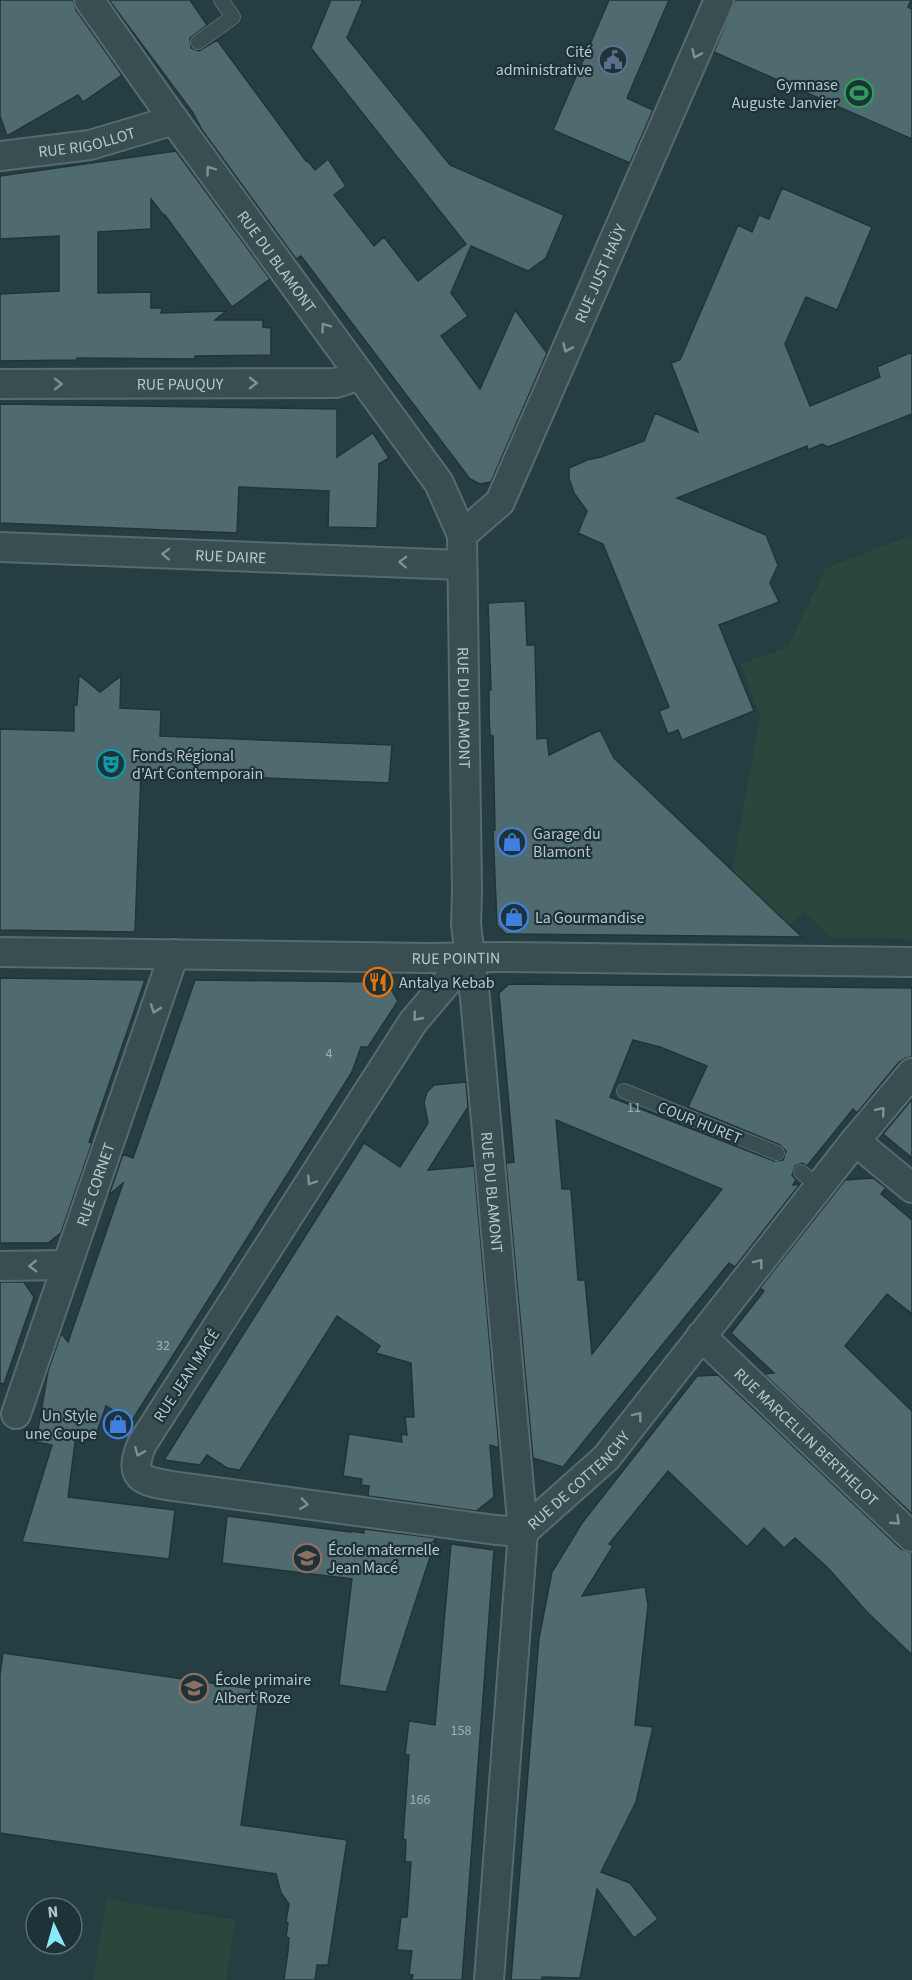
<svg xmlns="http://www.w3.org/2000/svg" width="912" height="1980" font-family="'Source Sans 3',sans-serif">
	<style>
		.green { fill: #29473c }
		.building { fill: #506b6f; stroke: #203539; stroke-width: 1.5; fill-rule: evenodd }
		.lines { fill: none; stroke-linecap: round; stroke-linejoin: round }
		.service-casing { stroke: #576b6f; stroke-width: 16 }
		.minor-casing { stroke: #576b6f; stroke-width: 32 }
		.service { stroke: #394e51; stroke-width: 14 }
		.minor { stroke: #394e51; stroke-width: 28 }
		.oneway { stroke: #7e9195 }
		.labels { text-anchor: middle; stroke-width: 4.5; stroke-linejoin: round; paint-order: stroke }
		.number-label { font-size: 14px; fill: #9cb1b5 }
		.poi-label { font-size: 16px; fill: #b6c8cc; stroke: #1e3337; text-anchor: start }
		.street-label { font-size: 16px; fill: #b6c8cc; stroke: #1e3337 }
	</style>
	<rect width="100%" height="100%" fill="#243e42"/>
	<path class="green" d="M912 535V939L832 938 803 911 790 925 732 870 760 716 740 664 787 648 826 568Z
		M106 1899 236 1920 226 1980H93Z"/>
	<path class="building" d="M0 0H73L76 10 122 75 83 102 78 95 7 136 0 116Z
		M109 0H190L207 25 190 38 191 48 199 51 217 40 306 161 307 160 315 170 328 159 346 186 334 195 374 246 384 237 418 281 466 244 311 48 331 0H363L347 38 450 165 564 215 546 258 528 271 471 246 451 293 468 316 441 336 480 389 515 310 547 353 491 482 480 484 470 479 301 256 296 259 202 130 193 113Z
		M609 0H669L627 98 653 110 630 163 553 130Z
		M735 0H911L908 7 912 9V139L714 52Z
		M176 151 270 279 232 307 165 215V217L151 199V229L98 232V293L151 292V308H162L161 313 226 311 215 320H263V327L271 328V355L195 356V359L77 358V360L0 361V294L59 291V236L0 239V176Z
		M782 188 872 227 837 310 806 297 785 344 810 406 880 377 877 367 912 352V414L828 447 822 444 808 450 807 446 677 498 766 535 778 565 770 583 779 602 719 625 754 711 682 740 678 730 668 734 659 711 669 707 603 544 578 533 587 511 574 493 569 478V468L587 460 601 457 644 441 655 413 698 432 671 363 680 360 738 225 752 232 759 215 769 219Z
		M0 404 337 409V457L373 433 389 458 379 464 377 528 328 527 329 491 239 487 237 533 0 523Z
		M525 601 527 645H535L537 739 547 738 549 755 600 730 614 758 802 937 506 934 497 925 493 830H495L493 736 490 735 489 713V690H491L488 603Z
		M79 675 100 692 121 676 120 708 161 710 160 736 392 745 389 783 141 773 135 932 0 930V729L74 731V705H77Z
		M0 978 145 980 89 1142 92 1143 61 1233 48 1243H0Z
		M195 980 387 982 398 1001 368 1047H361L352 1072 131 1422 106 1406 94 1441 76 1435 68 1497 175 1510 169 1559 22 1542 52 1445 36 1442 48 1371 61 1333 68 1342 123 1183 109 1195 123 1154 133 1158Z
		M509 984 912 988V1057L906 1058 899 1062 857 1113 853 1109 807 1166 802 1163 795 1166 792 1175 796 1180 793 1185 800 1184 735 1267 729 1263 563 1467 533 1458 506 1163 514 1162 499 993ZM633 1040 660 1047 707 1066 688 1107 780 1145 786 1151 783 1160 774 1161 610 1097ZM556 1120 722 1189 592 1354 585 1280H578L571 1189H562Z
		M466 1082 468 1107 428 1170 474 1166 499 1448 490 1445 494 1497 476 1511 368 1496 369 1486 361 1485 362 1479 343 1476 349 1434 402 1442 401 1434 407 1435 405 1417H414L411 1363 376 1353 380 1346 337 1316 240 1470 227 1468 207 1455 200 1465 164 1460 364 1143 400 1167 428 1123 424 1102 427 1092 434 1085Z
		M912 1099V1158L883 1134Z
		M873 1178 886 1188 881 1194 912 1220V1314L887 1294 845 1346 912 1411V1514L764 1374 774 1373 731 1333 764 1291 760 1288 845 1180Z
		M0 1282H24L34 1297 4 1384 0 1383Z
		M718 1375 901 1549 912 1553V1655L867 1612 828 1568 795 1538 784 1548 764 1528 747 1547 668 1471 609 1544 613 1546 582 1596 645 1587 648 1605 635 1725 653 1727 636 1802 601 1872 630 1883 658 1919 634 1938 597 1889 580 1978 542 1977V1980H511L539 1638 552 1572 582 1523 697 1376Z
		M227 1516 350 1532 349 1531 364 1533V1529L436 1538 433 1542H435L386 1692 339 1685 352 1579 222 1563Z
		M451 1544 494 1550 462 1980H412L413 1975 409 1974 412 1951 397 1950 401 1917H407L411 1862H405L406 1840 403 1839 409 1755H405L409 1721 435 1725Z
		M3 1653 260 1690 241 1825 347 1840 328 1965H317L315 1980H284L288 1951 289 1938 286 1937 288 1923 286 1922 289 1904 281 1893 276 1874 0 1833V1675Z"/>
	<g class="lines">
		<g class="service-casing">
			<path id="service" d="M198 42 233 17 221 0
				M624 1091 777 1153
				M801 1172 819 1187"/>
		</g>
		<g class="minor-casing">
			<g id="minor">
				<path id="s1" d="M89 0 174 120 439 483 462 535 467 892 466 924 475 998 523 1532 489 1980"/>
				<path id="s2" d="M0 156 90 145 174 120"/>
				<path id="s3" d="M0 384 336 383 360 375"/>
				<path id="s4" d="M462 535 500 502 719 0"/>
				<path id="s5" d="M0 547 462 565"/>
				<path id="s6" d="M0 952 428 958 503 957 912 962"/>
				<path d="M468 957 413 1022 142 1444C128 1478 141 1481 172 1486L496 1530 523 1532"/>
				<path d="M855 1141 912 1188"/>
				<path d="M0 1266 67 1265"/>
				<path id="s7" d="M701 1336 912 1537"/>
				<path id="s8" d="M16 1414 174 954"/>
				<path id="s9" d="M523 1532 606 1458 855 1141 912 1073"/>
			</g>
		</g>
		<use href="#service" class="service"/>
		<use href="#minor" class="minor"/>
	</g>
	<defs><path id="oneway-chevron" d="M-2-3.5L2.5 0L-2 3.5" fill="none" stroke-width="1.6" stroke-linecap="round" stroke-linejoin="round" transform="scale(1.5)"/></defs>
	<g class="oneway">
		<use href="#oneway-chevron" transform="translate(696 54) rotate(114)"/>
		<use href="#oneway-chevron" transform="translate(210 170) rotate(-126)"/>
		<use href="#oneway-chevron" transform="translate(325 327) rotate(-126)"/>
		<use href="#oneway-chevron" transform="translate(567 348) rotate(114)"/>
		<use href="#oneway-chevron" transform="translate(253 383)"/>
		<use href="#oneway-chevron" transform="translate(58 384)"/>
		<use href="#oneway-chevron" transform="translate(166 554) rotate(-178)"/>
		<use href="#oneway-chevron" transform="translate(403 562) rotate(-178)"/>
		<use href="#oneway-chevron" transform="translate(155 1009) rotate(109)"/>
		<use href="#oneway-chevron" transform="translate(417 1017) rotate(129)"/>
		<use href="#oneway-chevron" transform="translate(881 1111) rotate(-50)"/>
		<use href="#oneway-chevron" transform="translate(311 1181) rotate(123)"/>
		<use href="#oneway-chevron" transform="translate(759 1263) rotate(-52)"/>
		<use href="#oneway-chevron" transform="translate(33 1266) rotate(179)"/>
		<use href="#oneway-chevron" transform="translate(638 1416) rotate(-52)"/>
		<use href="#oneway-chevron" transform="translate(139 1452) rotate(112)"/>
		<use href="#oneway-chevron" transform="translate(304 1504) rotate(8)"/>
		<use href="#oneway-chevron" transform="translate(896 1521) rotate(43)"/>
	</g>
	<defs>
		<g id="civic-ring" transform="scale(1.5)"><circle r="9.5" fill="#1e3337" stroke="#5c6f8a" stroke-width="1.5"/><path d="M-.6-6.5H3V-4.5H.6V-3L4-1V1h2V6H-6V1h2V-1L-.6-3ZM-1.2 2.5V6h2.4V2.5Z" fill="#5c6f8a"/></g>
		<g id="stadium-ring" transform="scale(1.5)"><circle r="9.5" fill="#1e3337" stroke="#2e9e5b" stroke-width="1.5"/><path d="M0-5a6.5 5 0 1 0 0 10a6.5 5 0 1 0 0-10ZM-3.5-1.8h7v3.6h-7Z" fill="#2e9e5b"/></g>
		<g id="theatre-ring" transform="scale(1.5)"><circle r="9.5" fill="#1e3337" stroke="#0f9aa8" stroke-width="1.5"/><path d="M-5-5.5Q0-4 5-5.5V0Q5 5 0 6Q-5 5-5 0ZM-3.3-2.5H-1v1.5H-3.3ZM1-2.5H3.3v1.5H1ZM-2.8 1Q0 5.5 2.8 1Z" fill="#0f9aa8"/></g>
		<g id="shop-ring" transform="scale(1.5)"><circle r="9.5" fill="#1e3337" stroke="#3f7fe0" stroke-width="1.5"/><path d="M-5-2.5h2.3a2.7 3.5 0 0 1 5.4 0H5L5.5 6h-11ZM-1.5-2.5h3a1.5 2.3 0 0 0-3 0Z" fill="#3f7fe0"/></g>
		<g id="restaurant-ring" transform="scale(1.5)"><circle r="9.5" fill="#1e3337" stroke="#e8710a" stroke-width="1.5"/><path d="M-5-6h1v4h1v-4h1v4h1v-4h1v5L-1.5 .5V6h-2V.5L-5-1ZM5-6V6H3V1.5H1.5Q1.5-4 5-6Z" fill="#e8710a"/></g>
		<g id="school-ring" transform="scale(1.5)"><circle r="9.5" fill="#1e3337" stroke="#8d6e63" stroke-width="1.5"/><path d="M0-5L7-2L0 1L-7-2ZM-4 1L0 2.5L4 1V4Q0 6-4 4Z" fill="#8d6e63"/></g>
	</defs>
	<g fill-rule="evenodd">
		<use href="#civic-ring" x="613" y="60"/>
		<use href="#stadium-ring" x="859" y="93"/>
		<use href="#theatre-ring" x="111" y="764"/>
		<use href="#shop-ring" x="512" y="842"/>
		<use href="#shop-ring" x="514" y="917"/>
		<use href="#restaurant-ring" x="378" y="982"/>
		<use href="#shop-ring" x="118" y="1424"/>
		<use href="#school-ring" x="307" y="1558"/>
		<use href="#school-ring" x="194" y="1688"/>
	</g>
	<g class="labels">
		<g class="number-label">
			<text x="329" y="1058">4</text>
			<text x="634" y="1112">11</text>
			<text x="163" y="1350">32</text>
			<text x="461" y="1735">158</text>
			<text x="420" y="1804">166</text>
		</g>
		<g class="poi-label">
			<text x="592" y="57" text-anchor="end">Cité<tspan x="592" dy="18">administrative</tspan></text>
			<text x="838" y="90" text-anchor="end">Gymnase<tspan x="838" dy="18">Auguste Janvier</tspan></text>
			<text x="132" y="761">Fonds Régional<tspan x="132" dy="18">d'Art Contemporain</tspan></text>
			<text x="533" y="839">Garage du<tspan x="533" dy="18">Blamont</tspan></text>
			<text x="535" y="923">La Gourmandise</text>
			<text x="399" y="988">Antalya Kebab</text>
			<text x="97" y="1421" text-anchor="end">Un Style<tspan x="97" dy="18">une Coupe</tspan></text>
			<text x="328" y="1555">École maternelle<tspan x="328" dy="18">Jean Macé</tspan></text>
			<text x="215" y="1685">École primaire<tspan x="215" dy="18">Albert Roze</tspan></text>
		</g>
		<g class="street-label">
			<text dy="6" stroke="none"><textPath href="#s2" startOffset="88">RUE RIGOLLOT</textPath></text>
			<text dy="6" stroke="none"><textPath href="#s1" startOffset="322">RUE DU BLAMONT</textPath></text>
			<text dy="6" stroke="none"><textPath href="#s4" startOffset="300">RUE JUST HAÜY</textPath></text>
			<text dy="6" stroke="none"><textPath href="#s3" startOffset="180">RUE PAUQUY</textPath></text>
			<text dy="6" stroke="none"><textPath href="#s5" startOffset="231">RUE DAIRE</textPath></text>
			<text dy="6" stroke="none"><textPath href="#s1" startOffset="826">RUE DU BLAMONT</textPath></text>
			<text dy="6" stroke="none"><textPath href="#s6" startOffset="456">RUE POINTIN</textPath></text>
			<text transform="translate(700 1122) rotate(22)" y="6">COUR HURET</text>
			<text dy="6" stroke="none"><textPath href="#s8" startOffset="243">RUE CORNET</textPath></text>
			<text dy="6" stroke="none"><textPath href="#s1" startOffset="1312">RUE DU BLAMONT</textPath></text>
			<text transform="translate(186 1375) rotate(-57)" y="6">RUE JEAN MACÉ</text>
			<text dy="6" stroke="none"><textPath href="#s7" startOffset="146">RUE MARCELLIN BERTHELOT</textPath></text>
			<text dy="6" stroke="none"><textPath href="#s9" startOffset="76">RUE DE COTTENCHY</textPath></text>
		</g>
	</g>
	<g transform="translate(54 1926) rotate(355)"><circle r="28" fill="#1e3337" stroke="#5b6f73" stroke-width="1.5"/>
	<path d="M0-4.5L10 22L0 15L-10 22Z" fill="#8ae8fd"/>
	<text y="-9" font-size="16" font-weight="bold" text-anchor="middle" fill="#b6c8cc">N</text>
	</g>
</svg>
